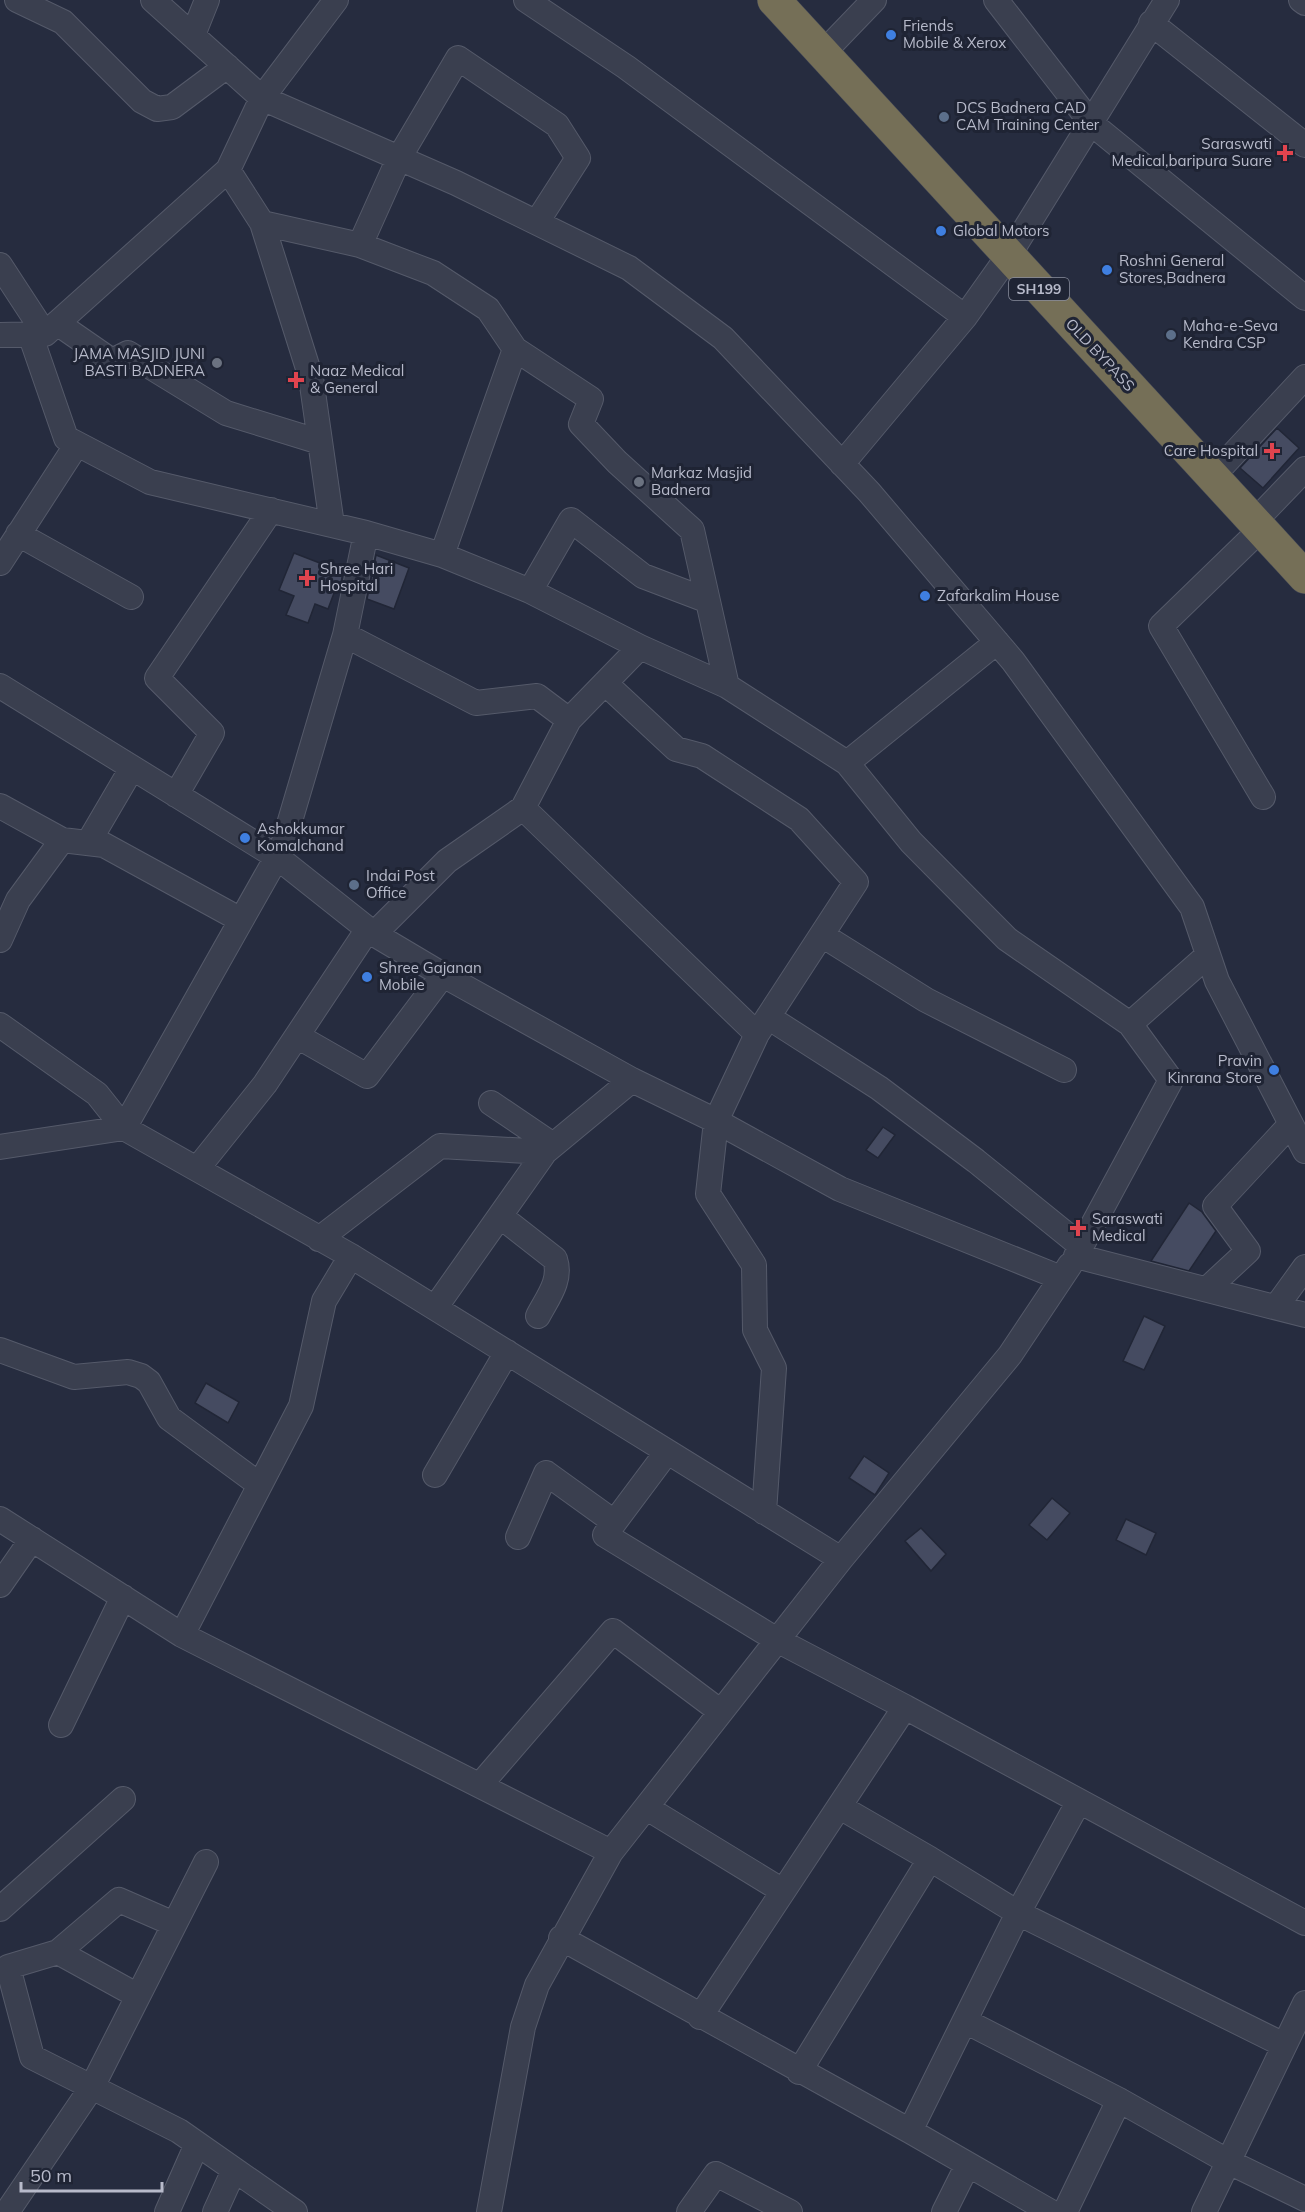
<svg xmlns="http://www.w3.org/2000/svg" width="1305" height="2212" font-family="Mulish,sans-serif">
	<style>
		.building { fill: #454b61; stroke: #212636; stroke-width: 1.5 }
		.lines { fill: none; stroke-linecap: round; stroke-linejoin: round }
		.minor-casing { stroke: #555a6a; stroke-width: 26 }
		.highway-casing { stroke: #424757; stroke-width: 34 }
		.minor { stroke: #3a3f4f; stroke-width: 24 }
		.highway { stroke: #756f57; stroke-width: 33 }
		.shop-dot { fill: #3f7fe0; stroke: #1f2434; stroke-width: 2 }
		.service-dot { fill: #5c6f8a; stroke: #1f2434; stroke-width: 2 }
		.health-dot { fill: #e0444e; stroke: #1f2434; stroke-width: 2 }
		.worship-dot { fill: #6b7280; stroke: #1f2434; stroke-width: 2 }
		.labels { text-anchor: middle; stroke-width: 6; stroke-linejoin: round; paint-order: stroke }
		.shield { fill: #1f2434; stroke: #898d9d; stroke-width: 1.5 }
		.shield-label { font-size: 14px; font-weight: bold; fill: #b7baca }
		.poi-label { font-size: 15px; fill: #b7baca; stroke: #1f2434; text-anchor: start }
		.street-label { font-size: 15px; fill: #b7baca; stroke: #1f2434 }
	</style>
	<rect width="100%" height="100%" fill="#262c3f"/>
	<path class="building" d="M1277 428 1299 448 1263 488 1240 468Z
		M294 553 343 572 340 589 336 588 328 609 315 604 308 623 286 615 294 596 279 590Z
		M376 555 409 568 394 609 367 599Z
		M883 1127 895 1135 878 1158 866 1150Z
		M1189 1203 1202 1212 1216 1231 1189 1271 1151 1261Z
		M1144 1316 1165 1326 1144 1370 1123 1361Z
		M206 1383 239 1402 228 1423 195 1403Z
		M864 1456 889 1473 875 1495 849 1478Z
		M1052 1498 1070 1513 1047 1540 1029 1525Z
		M1126 1519 1156 1533 1146 1555 1116 1540Z
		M921 1528 946 1554 931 1571 905 1541Z"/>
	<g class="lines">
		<g class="minor-casing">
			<path id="minor" d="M17 0 63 22 142 101 157 109 172 107 227 66
				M153 0 262 98 456 183 629 268 723 338 869 492 1013 661 1192 907 1217 981 1305 1151
				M526 0 626 67 965 317
				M996 0 1092 124 1305 298
				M1301 0 1305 3
				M1151 23 1305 145
				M193 35 207 0
				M823 53 874 0
				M228 170 262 223 360 245 433 273 488 309 515 349 591 399 581 424 617 462 692 530 727 686
				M262 223 311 378 332 525
				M360 245 399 158 458 58 557 125 578 158 537 222
				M0 265 45 334
				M57 323 112 361 128 353 226 413 320 442
				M30 334 66 438 150 482 366 533 442 555 530 591 640 647 727 686 847 763 911 842 1007 939 1130 1024 1171 1080 1076 1256 1305 1315
				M0 335 45 334 228 170 262 98 336 0
				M842 464 965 317 1009 255 1167 0
				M1212 477 1305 377
				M1254 522 1305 469
				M1261 529 1161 626 1263 797
				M18 534 131 597
				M442 555 515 349
				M0 563 77 444
				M530 591 571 520 643 576 706 600
				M345 635 476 703 537 696 569 720 640 647
				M605 683 676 749 702 756 799 819 856 882 757 1034 716 1121 708 1194 754 1265 755 1330 774 1368 764 1512
				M0 686 277 857 374 934 443 975 632 1080 716 1121 840 1189 1061 1278
				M569 720 523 808 757 1034
				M847 763 997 642
				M176 795 212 733 157 678 271 510
				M0 806 62 840 104 845 241 920
				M88 843 132 768
				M374 934 447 861 523 808
				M822 935 926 1000 1064 1070
				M0 940 18 900 62 840
				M768 1017 879 1088 976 1161 1081 1246
				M1130 1024 1208 955
				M0 1025 97 1094 124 1128 282 848 345 635 366 533
				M297 1036 367 1076 443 975
				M491 1103 553 1145
				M0 1147 124 1128 351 1256 841 1559
				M197 1169 265 1084 368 929
				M500 1216 555 1259C562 1280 548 1297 538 1316
				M319 1239 440 1146 545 1152 632 1080
				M1207 1289 1248 1251 1215 1206 1291 1124
				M1276 1307 1305 1267
				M435 1308 545 1152
				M0 1350 74 1377 128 1372 141 1376 149 1382 169 1418 260 1485
				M667 1452 605 1535 777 1640 905 1707
				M435 1475 507 1352
				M0 1519 182 1635 611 1852
				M518 1537 546 1473 614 1522
				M0 1585 32 1539
				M182 1635 301 1406 324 1301 351 1256
				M61 1725 123 1597
				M480 1785 613 1631 721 1712
				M840 1807 930 1859
				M647 1808 783 1891
				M0 1909 123 1799
				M174 1924 119 1900 58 1952 8 1967 32 2057 179 2131 295 2212
				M561 1938 910 2131 1051 2212
				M58 1952 138 1996
				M700 2017 905 1707 1305 1923
				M965 2021 1119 2100 1229 2162 1305 2199
				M799 2072 930 1859 1018 1913 1284 2045
				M910 2131 1018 1913 1079 1801
				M7 2212 92 2087 206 1862
				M167 2212 197 2144
				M215 2212 234 2170
				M489 2212 523 2027 537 1985 611 1852 841 1559 1010 1355 1070 1265
				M689 2212 716 2174 790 2212
				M944 2212 967 2166
				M1065 2212 1119 2100
				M1204 2212 1305 2003"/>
		</g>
		<g class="highway-casing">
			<path id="highway" d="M774 0 1305 577"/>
		</g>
		<use href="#minor" class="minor"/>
		<use href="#highway" class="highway"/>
	</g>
	<g class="shop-dot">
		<circle cx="891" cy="35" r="6"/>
		<circle cx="941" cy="231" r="6"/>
		<circle cx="1107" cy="270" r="6"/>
		<circle cx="925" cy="596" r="6"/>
		<circle cx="245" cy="838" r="6"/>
		<circle cx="367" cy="977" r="6"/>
		<circle cx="1274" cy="1070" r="6"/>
	</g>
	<g class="service-dot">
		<circle cx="944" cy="117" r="6"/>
		<circle cx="1171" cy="335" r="6"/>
		<circle cx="354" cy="885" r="6"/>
	</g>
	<g class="health-dot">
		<path d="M1282 144h6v6h6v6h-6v6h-6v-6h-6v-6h6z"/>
		<path d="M293 371h6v6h6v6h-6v6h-6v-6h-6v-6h6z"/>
		<path d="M1269 442h6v6h6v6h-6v6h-6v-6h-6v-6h6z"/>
		<path d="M304 569h6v6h6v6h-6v6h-6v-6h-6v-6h6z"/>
		<path d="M1075 1219h6v6h6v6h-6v6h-6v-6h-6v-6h6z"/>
	</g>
	<g class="worship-dot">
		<circle cx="217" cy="363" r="6"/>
		<circle cx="639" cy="482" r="6"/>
	</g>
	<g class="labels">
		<rect class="shield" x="1009" y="278" width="60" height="22" rx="4.5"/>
		<g class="shield-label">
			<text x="1039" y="294">SH199</text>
		</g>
		<g class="poi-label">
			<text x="903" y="31">Friends<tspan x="903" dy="17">Mobile &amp; Xerox</tspan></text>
			<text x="956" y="113">DCS Badnera CAD<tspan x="956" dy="17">CAM Training Center</tspan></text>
			<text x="1272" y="149" text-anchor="end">Saraswati<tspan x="1272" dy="17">Medical,baripura Suare</tspan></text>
			<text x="953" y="236">Global Motors</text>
			<text x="1119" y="266">Roshni General<tspan x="1119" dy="17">Stores,Badnera</tspan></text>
			<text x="1183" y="331">Maha-e-Seva<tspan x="1183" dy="17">Kendra CSP</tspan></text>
			<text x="205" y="359" text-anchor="end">JAMA MASJID JUNI<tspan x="205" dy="17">BASTI BADNERA</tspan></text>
			<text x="310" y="376">Naaz Medical<tspan x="310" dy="17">&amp; General</tspan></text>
			<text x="1258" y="456" text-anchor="end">Care Hospital</text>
			<text x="651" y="478">Markaz Masjid<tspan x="651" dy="17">Badnera</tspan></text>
			<text x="320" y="574">Shree Hari<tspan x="320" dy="17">Hospital</tspan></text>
			<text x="937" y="601">Zafarkalim House</text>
			<text x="257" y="834">Ashokkumar<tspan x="257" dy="17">Komalchand</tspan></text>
			<text x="366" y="881">Indai Post<tspan x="366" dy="17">Office</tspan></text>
			<text x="379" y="973">Shree Gajanan<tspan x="379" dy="17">Mobile</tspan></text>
			<text x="1262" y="1066" text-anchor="end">Pravin<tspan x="1262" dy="17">Kinrana Store</tspan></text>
			<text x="1092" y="1224">Saraswati<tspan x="1092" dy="17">Medical</tspan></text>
		</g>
		<g class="street-label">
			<text transform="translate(1100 355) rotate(47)" y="5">OLD BYPASS</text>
		</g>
	</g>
	<path d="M21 2182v9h141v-9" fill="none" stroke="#b7baca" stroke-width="3"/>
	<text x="30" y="2182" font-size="18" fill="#b7baca" stroke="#1f2434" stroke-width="4.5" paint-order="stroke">50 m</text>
</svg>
